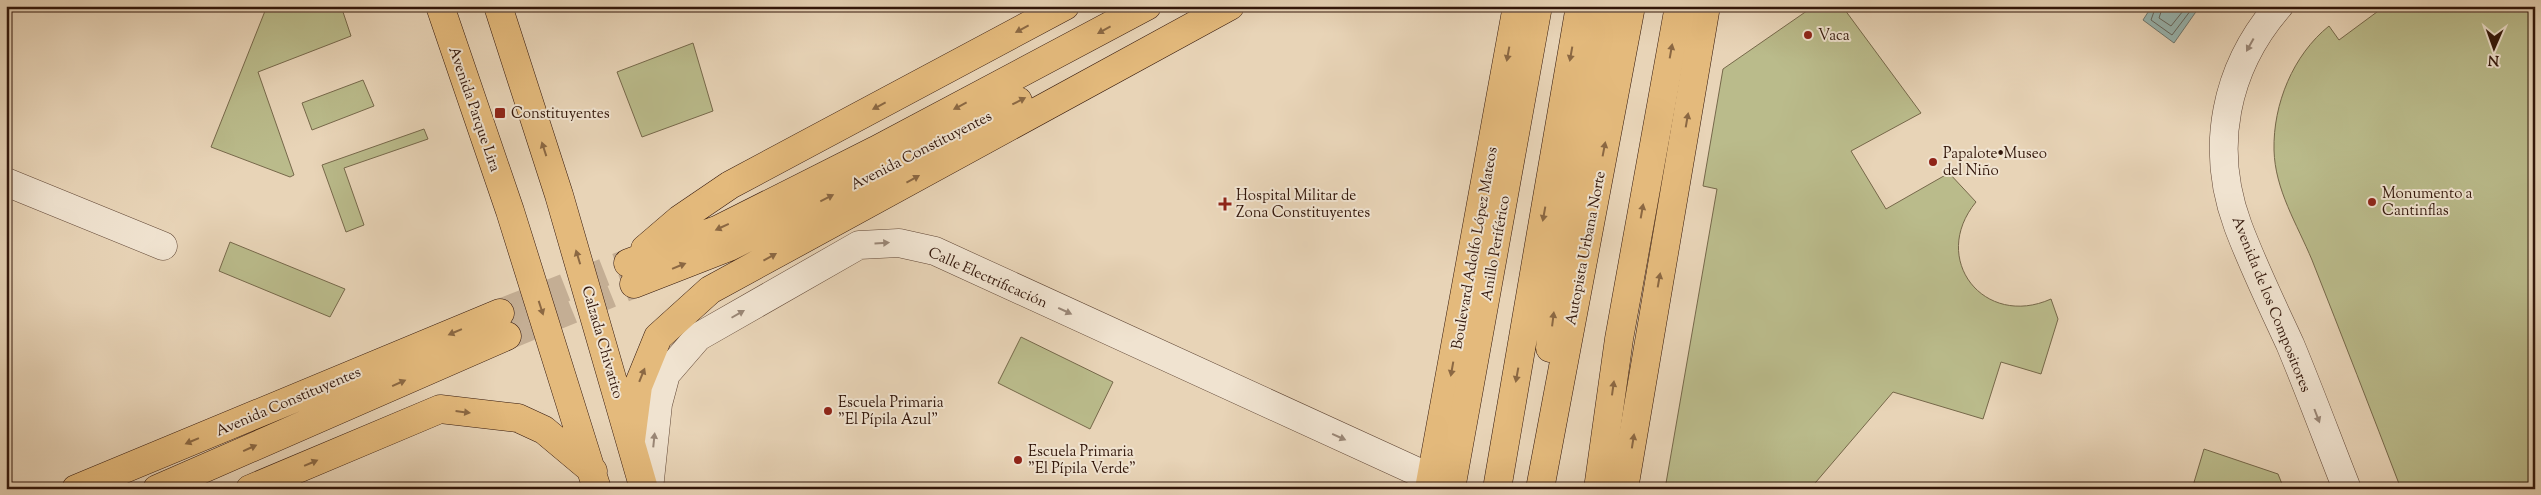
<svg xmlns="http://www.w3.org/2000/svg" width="2541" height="495" font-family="'Sorts Mill Goudy',serif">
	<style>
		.green { fill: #babb8b; stroke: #76684a }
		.water { fill: #98b7b3; stroke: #6f776f }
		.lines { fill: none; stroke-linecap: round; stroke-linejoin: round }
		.shore { stroke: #65665e; stroke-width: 1 }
		.major-tunnel { stroke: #c4ae94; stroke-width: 28; stroke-dasharray: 28 14; stroke-linecap: butt }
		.minor-casing { stroke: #604635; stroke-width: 29 }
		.major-casing { stroke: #32160a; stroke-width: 29 }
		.highway-casing { stroke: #32160a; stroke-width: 29 }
		.minor { stroke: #f0e3d0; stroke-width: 28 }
		.major { stroke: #e4ba7c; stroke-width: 28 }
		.highway { stroke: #e4ba7c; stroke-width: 28 }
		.oneway { fill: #8b6843 }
		.oneway2 { fill: #9a8777 }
		.poi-dot { fill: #8f2418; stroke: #f0e3d0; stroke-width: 2 }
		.labels { text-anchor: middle; stroke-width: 4; stroke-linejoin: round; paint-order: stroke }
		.poi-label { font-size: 15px; fill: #32160a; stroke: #f0e3d0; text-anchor: start }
		.street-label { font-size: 15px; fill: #32160a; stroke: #f0e3d0 }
	</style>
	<rect width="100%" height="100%" fill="#e8d4b7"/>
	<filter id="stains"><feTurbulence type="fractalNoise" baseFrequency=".004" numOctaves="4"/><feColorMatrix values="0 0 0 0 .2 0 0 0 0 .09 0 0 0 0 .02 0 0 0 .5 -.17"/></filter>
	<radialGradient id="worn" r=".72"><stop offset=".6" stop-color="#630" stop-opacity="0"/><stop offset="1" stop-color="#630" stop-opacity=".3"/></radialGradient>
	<path class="green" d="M267 6H341L351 36 258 72 294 175 290 177 211 147Z
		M1814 6H1842L1921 113 1851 151 1886 209 1949 173 1976 202C1929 259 1984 329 2051 299L2058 319 2041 374 2001 362 1983 419 1893 392 1810 489H1665L1717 189 1703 186 1723 69Z
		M2385 6H2535V489H2401C2372 413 2342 336 2312 260 2297 224 2275 190 2274 150 2273 104 2293 55 2329 26L2339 40Z
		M693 43 713 111 642 137 617 72Z
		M363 80 374 106 312 130 302 103Z
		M424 129 428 139 344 168 364 225 346 232 322 165Z
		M230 242 345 289 330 317 219 271Z
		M1021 337 1113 382 1090 429 998 383Z
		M2204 449 2278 474 2284 489H2192Z"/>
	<path class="water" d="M2152 6H2200L2174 43 2143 20Z"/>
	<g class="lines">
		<path class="shore" d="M2156 6 2151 20 2172 35 2194 6
			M2163 6 2159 18 2171 26 2187 6"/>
		<path class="major-tunnel" d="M500 313 628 263
			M507 336 634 284"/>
		<g class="minor-casing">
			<path id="minor" d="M2279 6C2225 68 2209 148 2238 226 2253 266 2272 305 2290 344 2310 392 2328 441 2347 489
				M6 182 163 246
				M649 489 658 404 666 374 698 337 859 245 899 243 935 251 1431 478"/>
		</g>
		<g class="major-casing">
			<path id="major" d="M440 6 510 211 597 489
				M498 6 559 195 644 489
				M645 249 680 219 730 185 1065 6
				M628 263 719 229 876 150 1147 6
				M634 284 729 247 1018 101
				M631 440 638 386 658 337 710 290 1230 6
				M76 489 500 313
				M157 489 507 336
				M250 489 440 409 518 418 544 430 593 471
				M1429 489 1517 6
				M1598 489 1619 339 1679 6"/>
		</g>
		<g class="highway-casing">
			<path id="highway" d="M1550 348 1558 276 1607 6
				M1451 489 1538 6
				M1497 489 1580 6
				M1540 489 1631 6
				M1624 489 1706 6"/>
		</g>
		<use href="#minor" class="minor"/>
		<use href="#major" class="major"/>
		<use href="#highway" class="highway"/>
	</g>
	<defs><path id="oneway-solid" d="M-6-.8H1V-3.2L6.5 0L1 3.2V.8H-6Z" transform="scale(1.25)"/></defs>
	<g class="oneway">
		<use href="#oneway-solid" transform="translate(1022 29) rotate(152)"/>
		<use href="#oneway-solid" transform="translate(1104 30) rotate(151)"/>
		<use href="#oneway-solid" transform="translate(1671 51) rotate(-80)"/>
		<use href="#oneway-solid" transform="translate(1508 54) rotate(100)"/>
		<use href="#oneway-solid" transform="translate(1571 54) rotate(100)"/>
		<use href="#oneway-solid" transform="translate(1019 101) rotate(-27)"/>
		<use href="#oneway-solid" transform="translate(879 106) rotate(152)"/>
		<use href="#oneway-solid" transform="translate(960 106) rotate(152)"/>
		<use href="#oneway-solid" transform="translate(1687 120) rotate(-80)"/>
		<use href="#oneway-solid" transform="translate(544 149) rotate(-108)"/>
		<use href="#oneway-solid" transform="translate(1604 149) rotate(-79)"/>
		<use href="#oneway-solid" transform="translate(913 179) rotate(-29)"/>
		<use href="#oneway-solid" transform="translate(827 198) rotate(-27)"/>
		<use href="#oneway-solid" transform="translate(1642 211) rotate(-80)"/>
		<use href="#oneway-solid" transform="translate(1544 214) rotate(100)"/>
		<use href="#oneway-solid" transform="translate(722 227) rotate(155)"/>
		<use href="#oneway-solid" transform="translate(578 257) rotate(-107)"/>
		<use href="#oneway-solid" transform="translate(770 257) rotate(-29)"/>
		<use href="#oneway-solid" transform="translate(679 266) rotate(-22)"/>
		<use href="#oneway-solid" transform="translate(1659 280) rotate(-80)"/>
		<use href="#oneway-solid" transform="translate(541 308) rotate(72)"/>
		<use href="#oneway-solid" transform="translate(1553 319) rotate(-83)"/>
		<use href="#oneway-solid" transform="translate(455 332) rotate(157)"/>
		<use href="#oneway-solid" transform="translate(1452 369) rotate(100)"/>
		<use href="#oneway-solid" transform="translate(642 375) rotate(-68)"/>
		<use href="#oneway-solid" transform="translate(1517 375) rotate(100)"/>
		<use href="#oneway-solid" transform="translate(399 383) rotate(-24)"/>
		<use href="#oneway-solid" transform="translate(1613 388) rotate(-82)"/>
		<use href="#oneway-solid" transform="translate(463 412) rotate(7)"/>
		<use href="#oneway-solid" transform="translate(192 441) rotate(157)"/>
		<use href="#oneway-solid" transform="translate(1633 441) rotate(-81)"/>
		<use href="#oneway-solid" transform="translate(250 448) rotate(-24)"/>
		<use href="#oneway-solid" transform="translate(311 463) rotate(-23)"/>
	</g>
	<g class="oneway2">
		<use href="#oneway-solid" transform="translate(2250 45) rotate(119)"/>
		<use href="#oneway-solid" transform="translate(882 243) rotate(-3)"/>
		<use href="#oneway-solid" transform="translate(1065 311) rotate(25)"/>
		<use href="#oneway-solid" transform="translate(738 314) rotate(-30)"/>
		<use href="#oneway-solid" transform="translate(2317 416) rotate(69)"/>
		<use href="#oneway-solid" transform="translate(1339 437) rotate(24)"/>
		<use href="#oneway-solid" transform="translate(654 440) rotate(-84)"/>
	</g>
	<g class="poi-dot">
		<circle cx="1808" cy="35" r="5"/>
		<rect x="494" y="107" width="12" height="12" rx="2.5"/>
		<circle cx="1933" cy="162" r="5"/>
		<circle cx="2372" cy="202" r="5"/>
		<path d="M1222.5 196.5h5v5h5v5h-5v5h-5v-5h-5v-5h5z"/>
		<circle cx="828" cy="411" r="5"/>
		<circle cx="1018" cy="460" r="5"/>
	</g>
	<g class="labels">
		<g class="poi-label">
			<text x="1818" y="40">Vaca</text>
			<text x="511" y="118">Constituyentes</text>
			<text x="1943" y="158">Papalote•Museo<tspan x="1943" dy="17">del Niño</tspan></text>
			<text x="2382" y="198">Monumento a<tspan x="2382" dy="17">Cantinflas</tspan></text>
			<text x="1236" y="200">Hospital Militar de<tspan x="1236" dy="17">Zona Constituyentes</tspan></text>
			<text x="838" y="407">Escuela Primaria<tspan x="838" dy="17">"El Pípila Azul"</tspan></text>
			<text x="1028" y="456">Escuela Primaria<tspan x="1028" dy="17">"El Pípila Verde"</tspan></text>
		</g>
		<g class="street-label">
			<text transform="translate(475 109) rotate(71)" y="5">Avenida Parque Lira</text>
			<text transform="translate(921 150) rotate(-27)" y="5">Avenida Constituyentes</text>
			<text transform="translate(1474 248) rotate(-80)" y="5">Boulevard Adolfo López Mateos</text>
			<text transform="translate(1495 248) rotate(-80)" y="5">Anillo Periférico</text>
			<text transform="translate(1585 248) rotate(-79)" y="5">Autopista Urbana Norte</text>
			<text transform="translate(988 277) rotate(24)" y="5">Calle Electrificación</text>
			<text transform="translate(2272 304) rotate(68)" y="5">Avenida de los Compositores</text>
			<text transform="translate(603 342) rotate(74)" y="5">Calzada Chivatito</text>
			<text transform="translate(288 401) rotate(-23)" y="5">Avenida Constituyentes</text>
		</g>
	</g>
	<rect width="2541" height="495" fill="none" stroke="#e8d4b7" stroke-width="25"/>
	<rect x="8" y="8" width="2526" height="480" fill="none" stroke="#32160a" stroke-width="2.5"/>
	<rect x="12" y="12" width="2516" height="470" fill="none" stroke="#32160a"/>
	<g transform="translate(2494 48) rotate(182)" stroke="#f0e3d0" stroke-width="4" paint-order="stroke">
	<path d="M0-4L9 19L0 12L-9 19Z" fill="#32160a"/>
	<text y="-8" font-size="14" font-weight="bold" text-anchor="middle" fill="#32160a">N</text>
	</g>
	<rect width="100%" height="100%" filter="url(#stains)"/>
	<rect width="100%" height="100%" fill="url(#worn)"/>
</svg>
